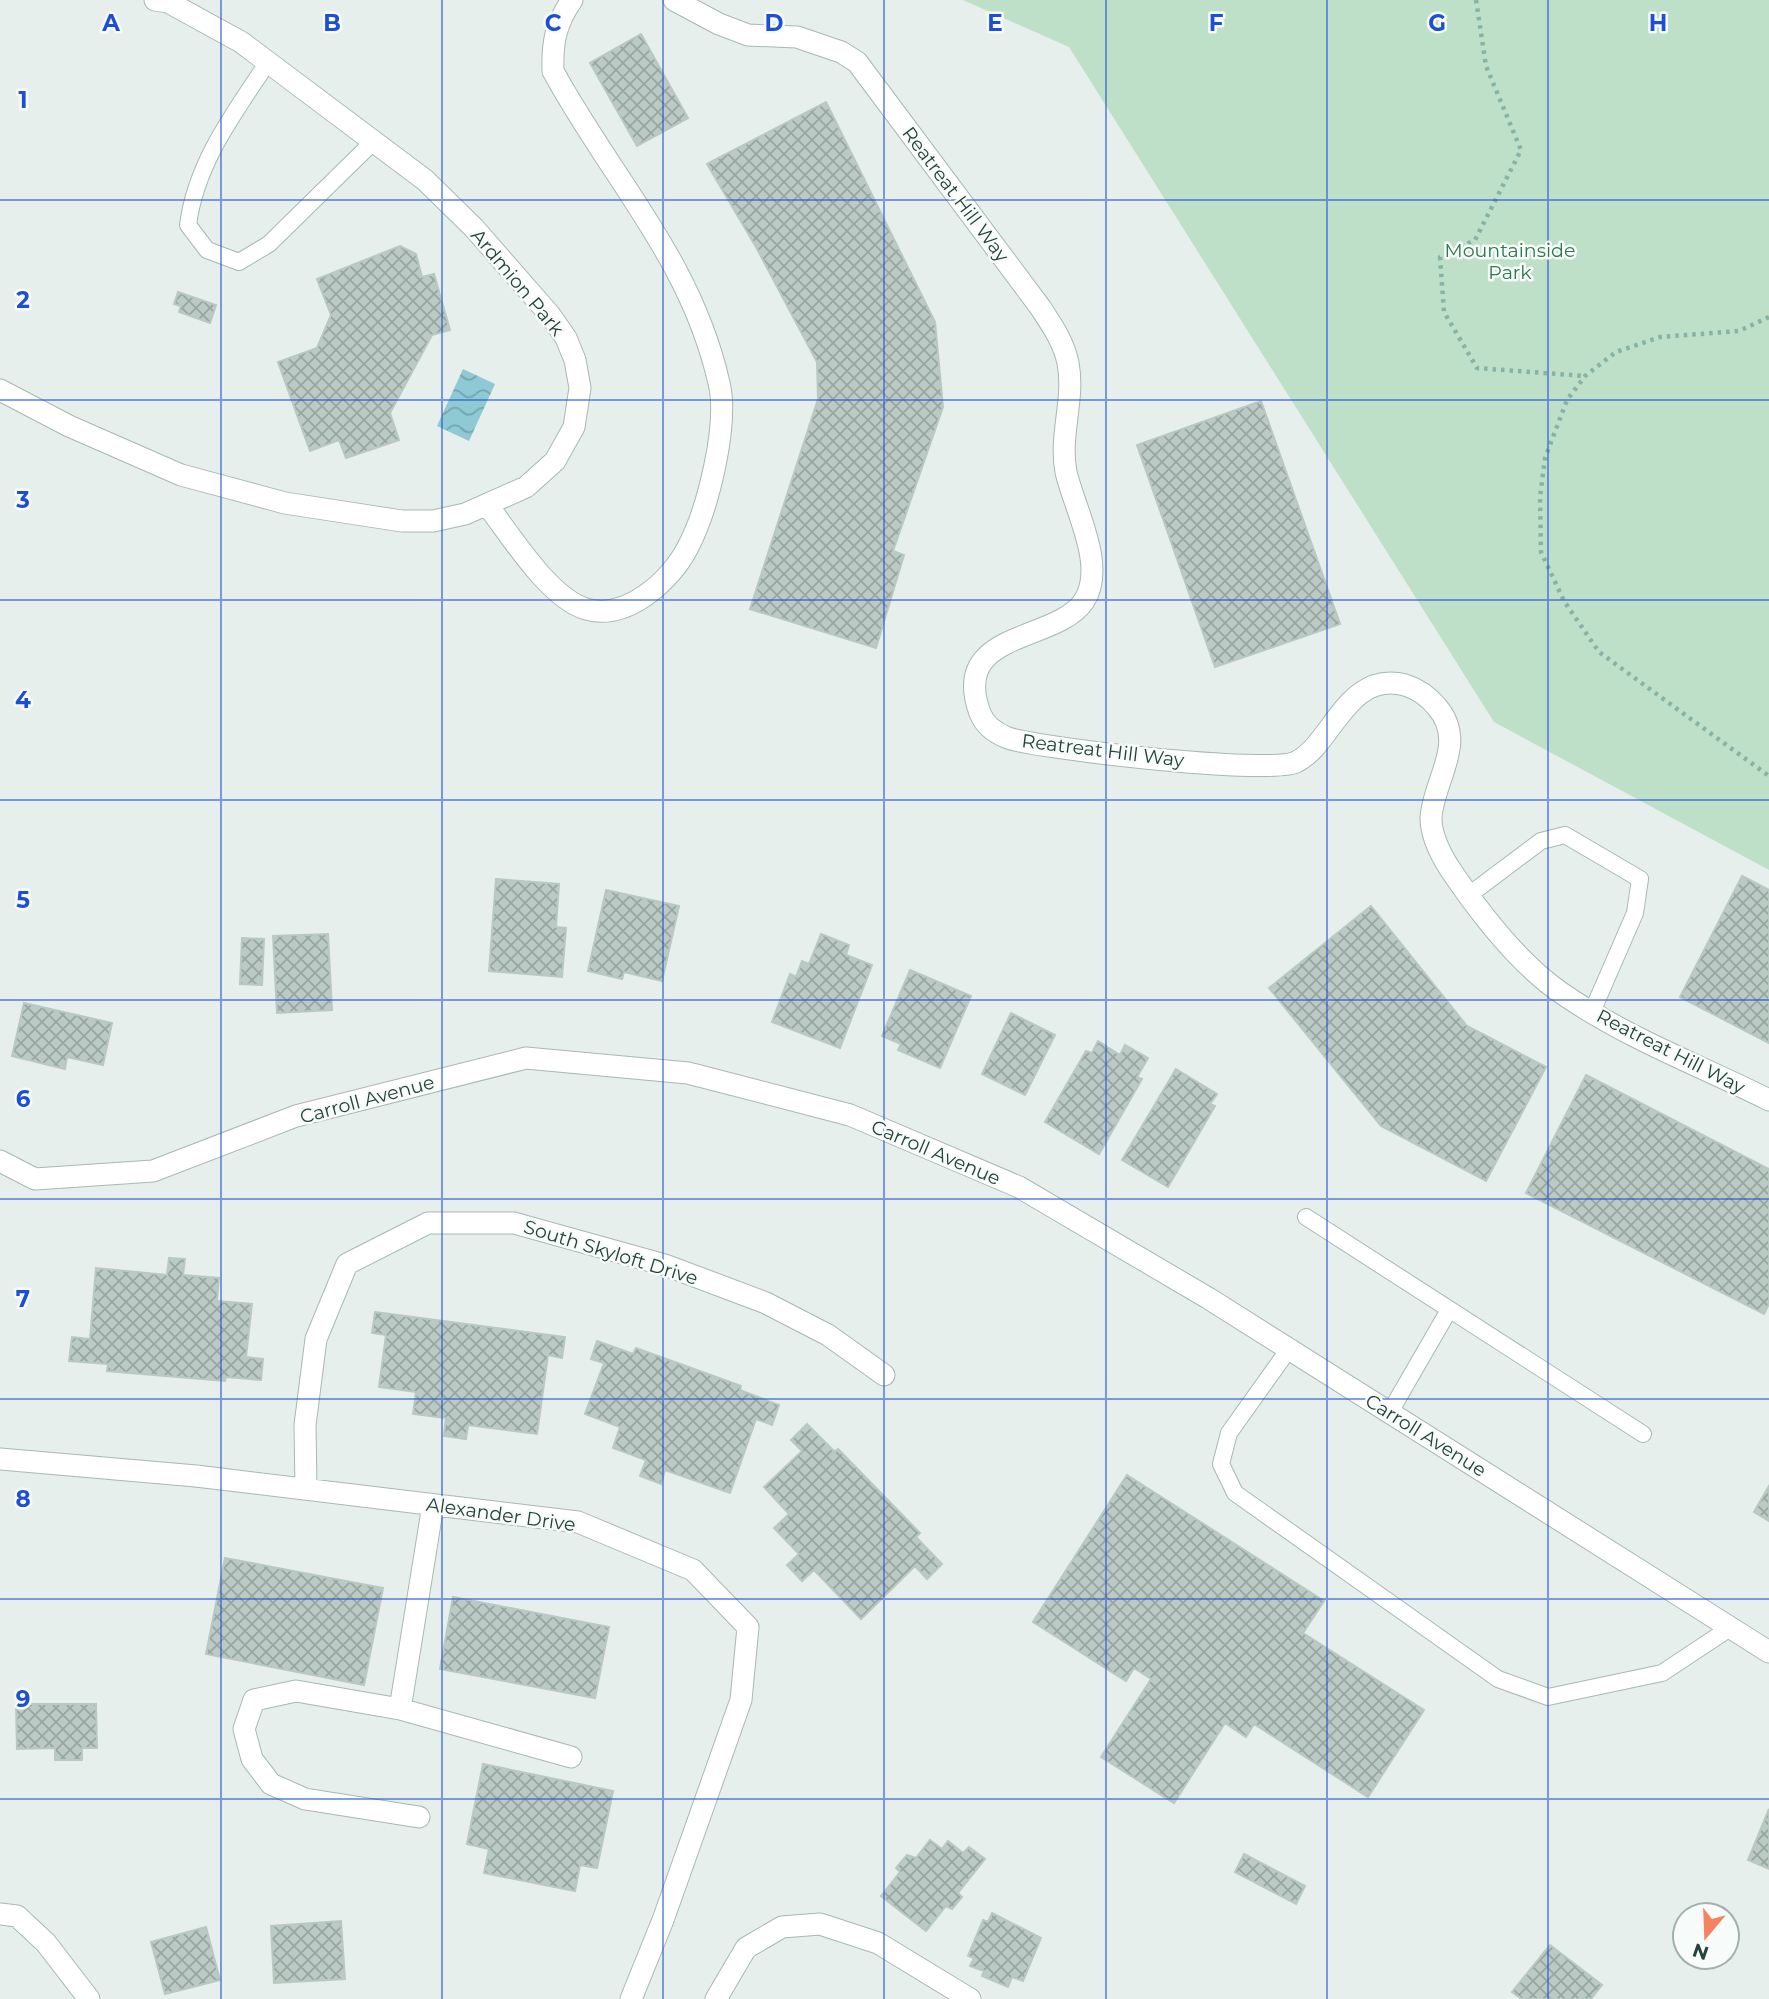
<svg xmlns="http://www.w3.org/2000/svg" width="1769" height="1999" font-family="Montserrat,sans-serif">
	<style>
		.green { fill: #bfe0c8 }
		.water { fill: url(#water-waves) }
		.building { fill: url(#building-cross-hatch); stroke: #b8c9c2; stroke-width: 2 }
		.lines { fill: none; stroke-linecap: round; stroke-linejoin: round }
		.lane-casing { stroke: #a8b8b2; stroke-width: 18 }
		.street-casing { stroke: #a8b8b2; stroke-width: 23 }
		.path { stroke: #86b3a5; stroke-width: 4.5; stroke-dasharray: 3.5 5; stroke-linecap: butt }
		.lane { stroke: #fff; stroke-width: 16 }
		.street { stroke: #fff; stroke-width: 21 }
		.grid { fill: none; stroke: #1d4ed8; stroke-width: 2; stroke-opacity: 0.55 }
		.labels { text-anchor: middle; stroke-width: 5; stroke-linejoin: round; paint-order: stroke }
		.street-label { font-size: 19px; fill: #24423a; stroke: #f7fbf9 }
		.park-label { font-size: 19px; fill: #2d7a4b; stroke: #f7fbf9 }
		.grid-label { font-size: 23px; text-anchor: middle; font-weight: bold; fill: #1d4ed8; stroke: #f7fbf9; stroke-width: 5; stroke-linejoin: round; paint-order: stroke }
	</style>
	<defs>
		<pattern id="water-waves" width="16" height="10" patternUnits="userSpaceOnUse" patternTransform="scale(1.75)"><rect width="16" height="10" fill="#8ec9d4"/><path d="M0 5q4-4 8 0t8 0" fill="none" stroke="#74a5ad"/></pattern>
		<pattern id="building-cross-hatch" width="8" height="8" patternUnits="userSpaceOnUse" patternTransform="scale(1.75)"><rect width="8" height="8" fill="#bbcac4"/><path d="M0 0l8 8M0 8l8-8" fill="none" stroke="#98a6a0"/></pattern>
	</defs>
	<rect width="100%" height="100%" fill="#e6efeb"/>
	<path class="green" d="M963 0H1769V870L1494 722 1069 47Z"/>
	<path class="water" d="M463 369 495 384 469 441 437 426Z"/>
	<path class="building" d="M641 34 688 118 637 146 590 63Z
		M826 102 935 322 943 407 893 551 904 555 876 648 750 609 818 399 817 362 756 247 707 164Z
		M400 246 416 254 422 277 434 274 450 330 432 335 390 413 399 440 346 458 339 440 310 451 278 362 317 348 331 315 317 279Z
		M178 292 216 305 210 323 179 312 181 306 174 304Z
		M1261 401 1340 624 1215 667 1137 445Z
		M1742 876 1769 890V1043L1680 997Z
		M496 879 559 884 556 927 566 928 562 977 489 971Z
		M606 890 679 906 662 981 624 972 622 979 588 971Z
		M1371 906 1467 1026 1546 1067 1486 1181 1381 1126 1269 988Z
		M328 934 332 1010 277 1013 273 936Z
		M821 934 849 945 846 955 872 965 840 1048 772 1022 790 974 796 977 802 961 809 964Z
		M242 938 264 939 262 985 240 984Z
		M910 970 971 996 940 1068 898 1050 901 1044 882 1036Z
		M24 1003 112 1023 103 1065 67 1057 65 1069 12 1056Z
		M1011 1013 1055 1035 1025 1095 982 1074Z
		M1098 1041 1120 1055 1125 1045 1148 1058 1137 1077 1142 1079 1099 1154 1045 1122 1086 1051 1092 1053Z
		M1176 1069 1217 1094 1210 1104 1215 1106 1168 1187 1122 1160Z
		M1586 1075 1769 1169V1304L1764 1314 1526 1193Z
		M169 1258 185 1259 183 1275 219 1278 217 1301 252 1304 246 1357 263 1359 261 1380 226 1377 225 1381 107 1371 108 1364 69 1361 72 1337 90 1339 96 1268 167 1275Z
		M375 1312 565 1337 562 1358 548 1355 537 1434 468 1425 466 1439 444 1436 446 1418 413 1414 416 1392 379 1387 386 1335 372 1333Z
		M597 1341 633 1354 636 1348 741 1386 740 1390 779 1405 772 1425 756 1419 730 1493 665 1470 661 1484 640 1476 646 1460 613 1448 620 1427 585 1414 604 1363 591 1359Z
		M807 1424 835 1452 838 1449 920 1533 916 1537 942 1564 927 1579 915 1566 861 1619 814 1570 802 1581 787 1565 799 1554 774 1528 789 1514 764 1487 802 1451 791 1440Z
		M1127 1475 1324 1601 1303 1633 1424 1710 1368 1797 1254 1724 1246 1737 1225 1723 1174 1803 1101 1757 1151 1679 1134 1668 1126 1681 1033 1622Z
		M1769 1486V1521L1754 1512Z
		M225 1558 383 1588 364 1685 206 1654Z
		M453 1597 609 1627 595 1698 440 1669Z
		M16 1704H96L97 1748H82V1760H55V1748L17 1749Z
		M483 1764 613 1791 597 1868 580 1865 575 1891 484 1873 489 1849 467 1844Z
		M1769 1809V1869L1748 1860Z
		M930 1840 942 1849 948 1841 963 1853 969 1847 985 1859 958 1893 962 1897 952 1909 946 1906 926 1931 881 1896 900 1872 896 1868 907 1855 916 1858Z
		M1244 1854 1305 1886 1296 1904 1235 1872Z
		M992 1913 1041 1938 1023 1981 1012 1977 1008 1987 982 1976 984 1971 970 1966 974 1958 968 1956 983 1920 988 1922Z
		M341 1921 345 1979 274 1983 271 1926Z
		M206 1927 220 1980 165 1994 151 1942Z
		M1550 1945 1602 1985 1591 1999H1522L1512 1992Z"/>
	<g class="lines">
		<g class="lane-casing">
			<path id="lane" d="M268 62C234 113 196 163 188 225L207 250 239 262 269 244 374 141
				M1469 895 1541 841 1565 835 1640 879 1635 913 1592 1012
				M1306 1217 1643 1434
				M1289 1349 1229 1433 1221 1464 1235 1493 1498 1679 1548 1697 1662 1673 1730 1628
				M1390 1412 1449 1310"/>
		</g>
		<g class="street-casing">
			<path id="street" d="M674 0 719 24 748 35 797 37 841 52 857 62 1040 307C1051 324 1064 342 1068 363 1075 399 1059 435 1066 472 1074 508 1107 566 1084 601 1056 643 949 630 980 713 985 726 995 733 1008 738 1041 749 1270 775 1296 762 1332 745 1347 670 1405 685 1418 689 1428 696 1437 707 1468 743 1433 780 1431 818 1431 836 1441 855 1450 869 1479 912 1517 962 1560 992 1624 1037 1699 1065 1769 1100
				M0 390 69 426 181 475 285 503 402 521H433L465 514 526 487 555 461 574 427 580 388 575 360 566 338 550 315 474 228 425 180 241 42 168 2 155 0
				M488 506C511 536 549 598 586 609 626 621 671 581 688 547 708 509 729 424 719 383 691 259 611 178 553 71 552 42 556 23 572 0
				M0 1161 35 1179 153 1171 296 1116 526 1058 688 1073 850 1115 1019 1187 1208 1298 1769 1652
				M0 1459 196 1476 578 1522 693 1570 748 1627 741 1700 663 1920 631 1999
				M306 1489 305 1425 316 1339 347 1264 428 1223H514L665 1265 766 1303 828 1335 884 1375
				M400 1709 433 1505
				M419 1817 305 1799 271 1784 252 1759 244 1729 254 1700 296 1691 400 1709 571 1757
				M0 1914 17 1916 46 1943 89 1999
				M716 1999 746 1948 782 1927 820 1924 878 1943 970 1999"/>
		</g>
		<path class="path" d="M1476 0 1486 66 1521 150 1475 240 1440 257 1444 312 1477 368 1585 376
			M1769 317 1739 331 1660 337 1616 352 1585 376 1567 400 1545 458 1540 497 1541 552 1564 601 1599 652 1769 776"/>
		<use href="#lane" class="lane"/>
		<use href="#street" class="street"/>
	</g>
	<path class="grid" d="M221 0V1999M442 0V1999M663 0V1999M884 0V1999M1106 0V1999M1327 0V1999M1548 0V1999M0 200H1769M0 400H1769M0 600H1769M0 800H1769M0 1000H1769M0 1199H1769M0 1399H1769M0 1599H1769M0 1799H1769"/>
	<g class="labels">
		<g class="street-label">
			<text transform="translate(956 194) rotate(53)" y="7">Reatreat Hill Way</text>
			<text transform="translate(518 282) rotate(50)" y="7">Ardmion Park</text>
			<text transform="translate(1103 750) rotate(7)" y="7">Reatreat Hill Way</text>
			<text transform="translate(1671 1051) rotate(27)" y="7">Reatreat Hill Way</text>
			<text transform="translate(367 1099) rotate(-15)" y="7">Carroll Avenue</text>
			<text transform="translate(936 1152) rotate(23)" y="7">Carroll Avenue</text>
			<text transform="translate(611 1252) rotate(17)" y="7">South Skyloft Drive</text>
			<text transform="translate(1426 1435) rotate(32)" y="7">Carroll Avenue</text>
			<text transform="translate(501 1514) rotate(8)" y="7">Alexander Drive</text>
		</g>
		<g class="park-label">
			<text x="1510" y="257">Mountainside<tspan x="1510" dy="22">Park</tspan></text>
		</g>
	</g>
	<g class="grid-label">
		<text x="111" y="31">A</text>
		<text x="332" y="31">B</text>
		<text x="553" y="31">C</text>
		<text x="774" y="31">D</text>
		<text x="995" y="31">E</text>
		<text x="1216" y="31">F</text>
		<text x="1437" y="31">G</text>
		<text x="1658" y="31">H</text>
		<text x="23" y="108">1</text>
		<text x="23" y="308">2</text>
		<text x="23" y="508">3</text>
		<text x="23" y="708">4</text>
		<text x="23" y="908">5</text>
		<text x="23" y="1107">6</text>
		<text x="23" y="1307">7</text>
		<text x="23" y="1507">8</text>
		<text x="23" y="1707">9</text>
	</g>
	<g transform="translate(1706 1936) rotate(199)"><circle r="33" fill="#f7fbf9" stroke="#a3b1ad" stroke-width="2"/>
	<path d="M0-5L12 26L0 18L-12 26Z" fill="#f4845f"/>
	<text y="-10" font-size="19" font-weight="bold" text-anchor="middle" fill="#24423a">N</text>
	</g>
</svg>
